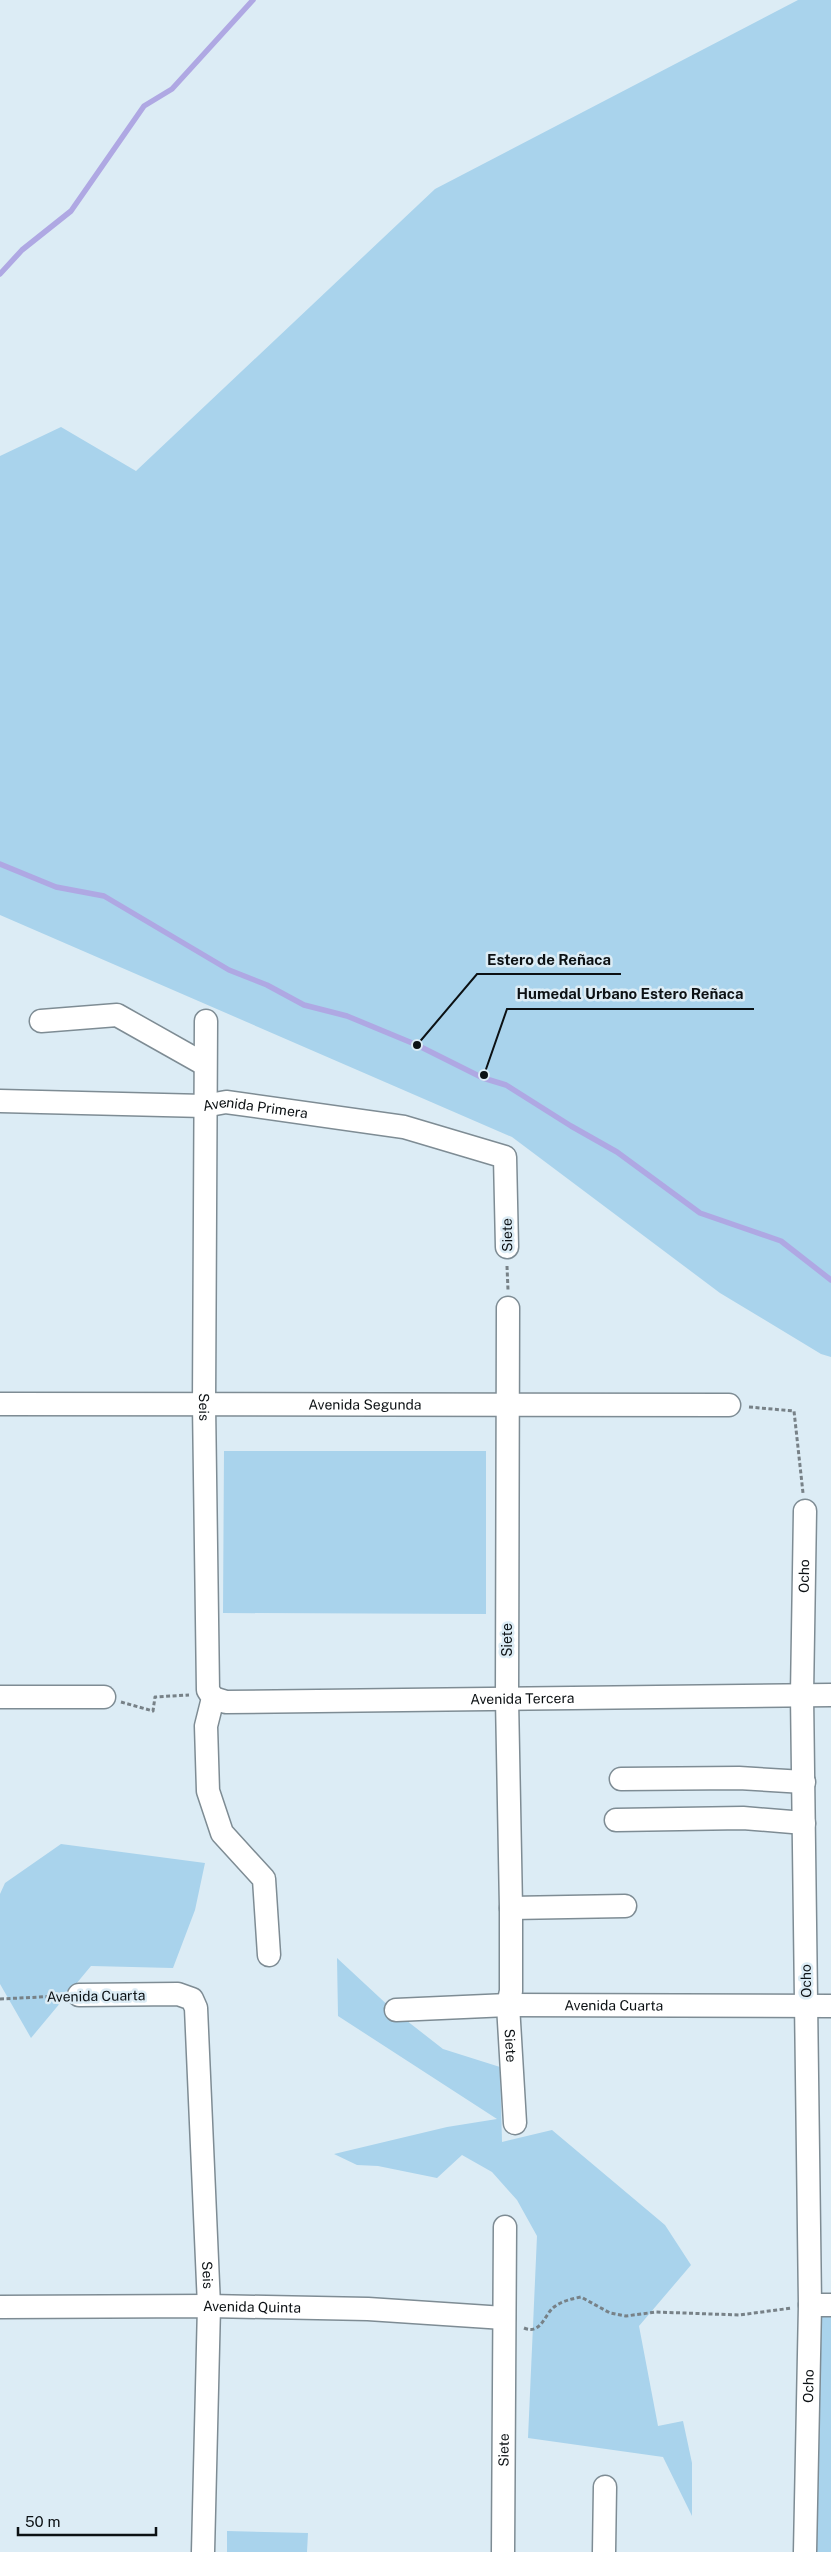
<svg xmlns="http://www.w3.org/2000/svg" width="831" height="2552" font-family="'Public Sans',sans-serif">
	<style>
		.green { fill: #a9d3ec }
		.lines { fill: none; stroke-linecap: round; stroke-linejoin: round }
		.stream { stroke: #afa8e3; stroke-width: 5.5 }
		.minor-casing { stroke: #7e8c94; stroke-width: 25 }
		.path { stroke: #778187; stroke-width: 3; stroke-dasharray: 4 2.5; stroke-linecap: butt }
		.minor { stroke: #fff; stroke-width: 22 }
		.labels { text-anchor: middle; stroke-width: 5; stroke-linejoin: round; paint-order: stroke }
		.street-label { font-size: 14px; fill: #0c1114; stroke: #dcecf5 }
		.leader { fill: none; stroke: #0c1114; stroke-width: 2 }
		.callout-dot { fill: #0c1114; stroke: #dcecf5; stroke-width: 2 }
		.callout-label { font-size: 15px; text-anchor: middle; font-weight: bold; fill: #0c1114; stroke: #dcecf5; stroke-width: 5; stroke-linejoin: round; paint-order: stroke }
	</style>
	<rect width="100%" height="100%" fill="#dcecf5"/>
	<path class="green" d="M798 0H831V1357L821 1354 720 1293 512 1137 0 915V456L61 427 136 471 435 189Z
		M224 1451H486V1614L223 1613Z
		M61 1844 205 1863 195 1910 173 1968 91 1966 31 2038 0 1984V1894L5 1883Z
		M337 1958 393 2010 443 2049 500 2067 502 2142 552 2130 665 2225 691 2265 639 2326 658 2426 683 2421 692 2463V2516L663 2457 528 2438 537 2236 517 2200 492 2172 462 2155 437 2178 378 2166 357 2165 334 2154 447 2127 497 2119 338 2016Z
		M831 2314V2552H813L818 2318Z
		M227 2531 308 2533 307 2552H227Z"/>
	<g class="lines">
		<path class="stream" d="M0 274 22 250 71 211 144 106 172 89 253 0
			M0 864 56 887 104 896 229 970 267 985 304 1005 347 1016 417 1045 483 1078 506 1085 571 1126 617 1152 700 1213 781 1241 831 1280"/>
		<g class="minor-casing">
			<g id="minor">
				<path d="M41 1021 117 1015 204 1064"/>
				<path id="s1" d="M206 1021 204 1404 208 1690 213 1698 206 1726 208 1791 222 1833 264 1879 269 1955"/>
				<path id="s2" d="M0 1101 204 1106 226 1102 404 1127 505 1157 507 1247"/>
				<path id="s3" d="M508 1308 507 1699 511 1908V1991L508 2005 515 2123"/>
				<path id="s4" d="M0 1404 729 1405"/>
				<path d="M0 1697H104"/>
				<path id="s5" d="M213 1698 226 1702 831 1695"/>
				<path d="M621 1779 739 1778 804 1782"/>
				<path d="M616 1820 743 1818 804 1823"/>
				<path d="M511 1908 625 1906"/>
				<path id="s6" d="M79 1995 178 1994 192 1999 196 2008 209 2306 203 2552"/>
				<path id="s7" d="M396 2010 508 2005 831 2006"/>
				<path d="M810 2305H831"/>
				<path id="s8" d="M0 2307 209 2306 368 2309 504 2318"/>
				<path id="s9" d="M503 2552 505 2227"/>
				<path d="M604 2552 605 2487"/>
				<path id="s10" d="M805 2552 810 2305 802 1695 805 1511"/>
			</g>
		</g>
		<path class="path" d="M507 1266 508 1290
			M749 1407 794 1411 803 1493
			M121 1702 153 1711 155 1697 189 1695
			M0 1999 60 1996
			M524 2328C541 2335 544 2315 554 2307 562 2301 571 2299 581 2297L610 2313 626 2316 656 2312 739 2315 792 2308"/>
		<use href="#minor" class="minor"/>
	</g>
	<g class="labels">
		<g class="street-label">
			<text dy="5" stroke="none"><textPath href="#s2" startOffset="256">Avenida Primera</textPath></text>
			<text transform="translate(507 1235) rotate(-91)" y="5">Siete</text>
			<text dy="5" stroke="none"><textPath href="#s4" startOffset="365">Avenida Segunda</textPath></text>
			<text dy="5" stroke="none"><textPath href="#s1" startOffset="386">Seis</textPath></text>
			<text dy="5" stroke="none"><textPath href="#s10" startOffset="976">Ocho</textPath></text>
			<text transform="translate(507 1640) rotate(-90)" y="5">Siete</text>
			<text dy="5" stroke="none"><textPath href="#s5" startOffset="310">Avenida Tercera</textPath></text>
			<text transform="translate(806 1981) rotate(-91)" y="5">Ocho</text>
			<text transform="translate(96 1996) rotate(-1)" y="5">Avenida Cuarta</text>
			<text dy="5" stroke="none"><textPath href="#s7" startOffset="218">Avenida Cuarta</textPath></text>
			<text dy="5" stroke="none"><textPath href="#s3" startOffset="738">Siete</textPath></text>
			<text dy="5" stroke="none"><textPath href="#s6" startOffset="391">Seis</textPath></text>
			<text dy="5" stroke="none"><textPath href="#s8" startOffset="252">Avenida Quinta</textPath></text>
			<text dy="5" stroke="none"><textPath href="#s10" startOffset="166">Ocho</textPath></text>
			<text dy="5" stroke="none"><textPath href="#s9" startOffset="102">Siete</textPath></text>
		</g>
	</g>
	<path class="leader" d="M417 1045L477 974H621M484 1075L507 1009H754"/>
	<g class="callout-dot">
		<circle cx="417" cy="1045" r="5"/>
		<circle cx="484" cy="1075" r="5"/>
	</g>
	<g class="callout-label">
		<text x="549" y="965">Estero de Reñaca</text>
		<text x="630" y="999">Humedal Urbano Estero Reñaca</text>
	</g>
	<path d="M18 2527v8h138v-8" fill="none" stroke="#0c1114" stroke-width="2.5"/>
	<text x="25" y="2527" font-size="15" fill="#0c1114" stroke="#dcecf5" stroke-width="4" paint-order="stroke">50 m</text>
</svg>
